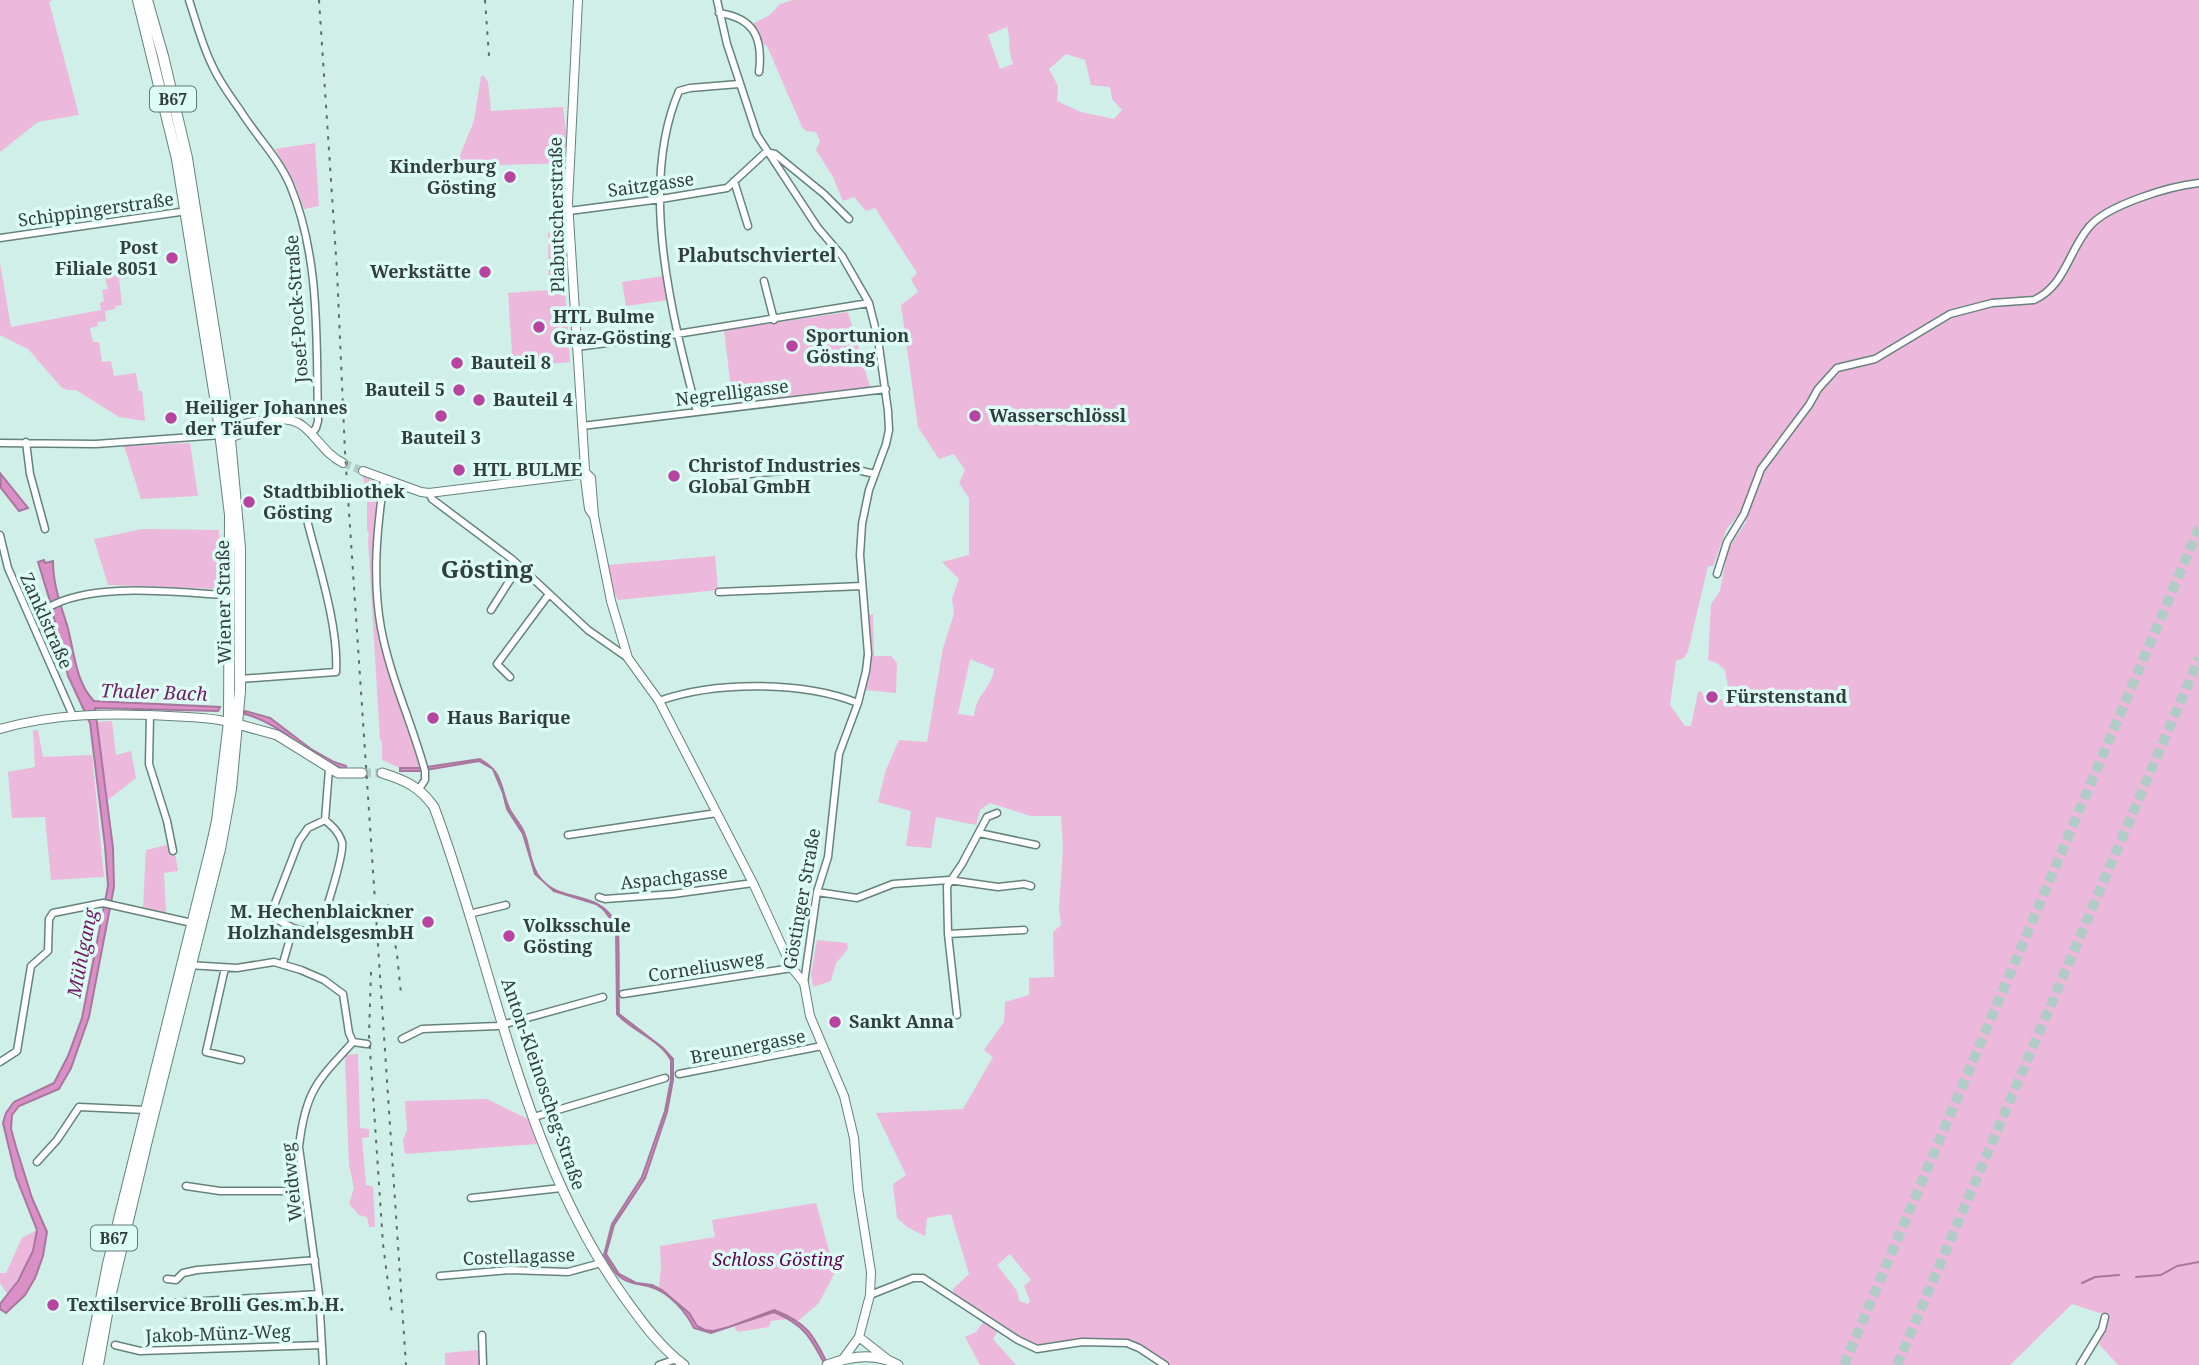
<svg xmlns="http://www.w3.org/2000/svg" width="2199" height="1365" font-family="'Noto Serif',serif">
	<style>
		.green { fill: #ecb8dc; fill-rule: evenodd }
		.water { fill: #da8fc6; stroke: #a8779d; stroke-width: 2 }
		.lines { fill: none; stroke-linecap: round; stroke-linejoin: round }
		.stream { stroke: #a8779d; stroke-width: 2 }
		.tertiary-tunnel { stroke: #b1ccc6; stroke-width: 8; stroke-dasharray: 8 4; stroke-linecap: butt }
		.secondary-tunnel { stroke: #b1ccc6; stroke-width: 9; stroke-dasharray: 9 4.5; stroke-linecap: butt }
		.motorway-tunnel { stroke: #b1ccc6; stroke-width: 10; stroke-dasharray: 10 5; stroke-linecap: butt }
		.minor-casing { stroke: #66827d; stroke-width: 9 }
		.tertiary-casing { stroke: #66827d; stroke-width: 10 }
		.secondary-casing { stroke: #66827d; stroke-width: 11 }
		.primary-casing { stroke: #66827d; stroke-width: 12 }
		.minor { stroke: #fff; stroke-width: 6 }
		.tertiary { stroke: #fff; stroke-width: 8 }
		.secondary { stroke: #fff; stroke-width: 9 }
		.primary { stroke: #fff; stroke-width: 10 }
		.rail { stroke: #5c6d69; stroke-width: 2; stroke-dasharray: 3.5 7; stroke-linecap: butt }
		.poi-dot { fill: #b7449e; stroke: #ddfcf6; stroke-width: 2.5 }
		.labels { text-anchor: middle; stroke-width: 7; stroke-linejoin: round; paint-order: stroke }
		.shield { fill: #ddfcf6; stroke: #667874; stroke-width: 2 }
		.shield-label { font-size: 16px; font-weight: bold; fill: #333f3d }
		.poi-label { font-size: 18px; font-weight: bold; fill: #333f3d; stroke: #ddfcf6; text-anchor: start }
		.street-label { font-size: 18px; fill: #333f3d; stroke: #ddfcf6 }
		.park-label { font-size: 18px; font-style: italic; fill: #610351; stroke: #ddfcf6 }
		.neighbourhood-label { font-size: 19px; font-weight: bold; fill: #333f3d; stroke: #ddfcf6 }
		.water-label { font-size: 19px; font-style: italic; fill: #731b61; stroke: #ddfcf6 }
		.district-label { font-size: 24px; font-weight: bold; fill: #333f3d; stroke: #ddfcf6 }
	</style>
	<rect width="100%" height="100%" fill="#d0efe8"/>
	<path class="green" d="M0 0H53L49 2 79 115 38 122 0 152Z
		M793 0H2199V1365H2118L2099 1344 2109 1316 2072 1304 2010 1365H1158L1126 1341 1037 1347 1000 1327 993 1339 1016 1365H980L965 1337 976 1332 984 1321 954 1301 953 1289 969 1274 951 1214 927 1218 925 1236 907 1227 897 1218 893 1184 906 1175 876 1113 963 1109 993 1057 984 1050 1004 1022 1005 1002 1029 995V978L1054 977 1053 932 1061 925 1059 908 1063 849 1061 816H1031L990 803 980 810 976 825 936 817 931 848 906 846 911 811 878 802 886 770 899 740 927 742 943 648 954 614 952 599 959 579 942 562 969 555V498L959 483 965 470 954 454 939 459 918 427 901 305 918 292 911 279 917 273 875 208 866 211 854 197 843 201 833 177 816 150 820 141 816 132 806 131 802 127 767 46 758 42 752 24 770 15 780 4ZM1007 27C1011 40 1008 51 1013 64L1000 69 988 35ZM1066 54 1085 60 1091 85 1110 87 1112 99 1122 110 1114 119 1081 112 1057 101 1058 86 1049 69ZM1740 513 1746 514V522L1728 549 1720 591 1711 604 1708 660 1717 663 1725 670 1730 697 1727 701 1719 699 1711 705 1706 702 1701 691 1698 692 1691 726H1685L1670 705 1676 661 1684 658 1688 651 1708 566H1713L1727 528ZM970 659 994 669C991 690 976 694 974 716L958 714ZM1010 1254 1031 1280 1024 1286 1030 1301 1028 1304 1019 1301 1017 1291 997 1265Z
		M481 76H484L488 82 491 111 563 107 566 130 570 132 568 163 462 166 458 168V160L474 121Z
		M315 143 319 206 304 209 295 184 275 149Z
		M561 232 570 362 513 367 508 293 549 290 548 233Z
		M142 261 143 264 147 263V266H151L153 275 119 279 122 305 115 306V309L105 311 106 321 97 322 98 326 90 328 93 342H99L102 362 111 361 114 376 136 373 139 391H142L145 421 119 417 76 390H68L62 388 28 349 0 335V263L11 327 101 310 100 303 104 301 102 290 108 289 101 264 110 262 111 265Z
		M664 276 668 300 626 306 622 282Z
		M848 312 870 387 733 405 724 330Z
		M190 443 198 496 141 499 124 446Z
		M363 476 378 483 380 486 373 563 376 621 384 654 420 768H400L382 760V743L380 739 368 540 369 534 367 530V495Z
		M143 529 219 530 222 588 219 589 108 585 94 539Z
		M715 556 718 590 618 600 612 588 608 565Z
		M873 614 874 656H891L897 663 896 693 866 690 871 657 868 615Z
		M112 721 116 755 131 751 136 778 108 800 96 722Z
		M33 730H38L43 757 92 755 104 877 51 880 45 817 12 818 8 772 35 767Z
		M167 845 170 853H175L178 871 164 873 166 914 143 907 146 850Z
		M817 940 847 943 848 949 836 963 831 981 813 987 811 974Z
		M358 1054 360 1128 369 1129V1137L362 1138 366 1185 373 1187 375 1227H369L367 1217 359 1215 349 1204 354 1188 349 1165 345 1055Z
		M487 1099 528 1119 537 1144 405 1154 403 1140 407 1130 405 1101Z
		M816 1203 835 1272 819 1303 798 1321 774 1310C758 1316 710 1340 697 1326 693 1322 692 1316 688 1312 680 1303 669 1295 659 1288L661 1267 660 1246 715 1237 712 1220Z
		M37 1230 34 1251 8 1295 0 1283V1273H6L22 1238Z
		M774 1312 795 1322 787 1319 771 1321 769 1327 738 1332 734 1327Z
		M477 1350 481 1355 480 1365H445V1353Z"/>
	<path class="water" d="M0 473 28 508 19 511 1 488Z
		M44 560 45 563 53 561C53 584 60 603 67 625 74 649 75 682 94 701L220 707 218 711 95 708 113 848 114 887 89 1017 71 1068 59 1089 19 1106 12 1115 11 1129 16 1147 32 1198 47 1232 43 1256 35 1278 25 1295 6 1313 0 1309V1304L18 1281 33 1251 37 1230 16 1177 3 1123 6 1113 14 1102 54 1083 68 1056 82 1018 108 886 105 846 90 723 68 676 49 598 38 562Z
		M245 711 270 718 311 749 334 762 346 766V770C308 757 283 724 245 714Z
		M480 759C504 774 499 784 509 808 513 817 522 825 525 835 530 848 530 864 538 875 559 906 595 886 617 924 620 929 618 1000 619 1014L663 1048 673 1059V1080L667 1112 645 1178 614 1225 606 1254 619 1274 636 1283 652 1285 662 1290 689 1313 697 1326 705 1330 713 1331 729 1327 774 1310C807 1323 813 1334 828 1365H825C811 1337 803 1324 774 1312L711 1333 694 1328C686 1312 669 1292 651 1287 640 1283 630 1285 620 1277 613 1272 609 1262 604 1255L612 1224 642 1177 665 1111 671 1080V1060C659 1039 632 1031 617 1014L616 926 603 909 596 904 554 891 535 874 523 834 507 809 503 793 493 769 479 761 420 771H400V768H420Z"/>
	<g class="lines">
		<path class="stream" d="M2136 1277 2161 1275 2177 1266 2199 1262
			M2082 1283 2095 1277 2119 1275"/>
		<path class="tertiary-tunnel" d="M343 463 363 471"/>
		<path class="secondary-tunnel" d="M362 773H382"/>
		<path class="motorway-tunnel" d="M1844 1365 2199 528
			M1897 1365 2199 658"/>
		<g class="minor-casing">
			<path id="minor" d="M189 0C196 21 202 45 212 65 219 81 230 96 240 110 256 136 278 157 290 185 321 259 316 343 318 421L316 428 311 434
				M717 0 727 44 757 135 818 228 842 256 869 303 878 339 888 411 889 430 886 444 869 490 862 524 860 555 868 654 866 671 858 703 839 754 828 857 817 892 804 983
				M719 13C755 18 763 39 759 72
				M734 181 748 226
				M569 211 661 199 727 188 766 152 775 154 824 194 849 219
				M0 238 187 211
				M764 281 774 320
				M576 347 677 334 869 303
				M697 412C672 316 638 186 679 91L690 88 739 84
				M582 426 886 389
				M26 442 30 474 45 529
				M0 443 96 444 220 435
				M726 476 839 466 875 474
				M384 479C377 529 372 578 381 628 390 677 412 723 425 771V780L419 789
				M429 493 432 499 513 560 588 630 628 658
				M0 535 8 568 73 716
				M1717 574 1727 542 1744 514 1761 469 1809 405 1818 389 1837 368 1875 359 1950 314 1992 303 2034 300C2065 286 2068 252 2089 227 2107 205 2170 186 2199 183
				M719 592 862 586
				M49 607C95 581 177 593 230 595
				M491 610 519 566
				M510 677 497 664 549 594
				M240 679 336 672C339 627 318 564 307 520
				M659 701C715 681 802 681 858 703
				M150 714 149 764 167 821 173 851
				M325 820 308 828 299 841 270 916 293 928 317 934C323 921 345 853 342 842 339 832 332 826 325 820L329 769
				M979 833 1036 845
				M568 835 717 813
				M817 892 857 898 893 884 949 880 998 887 1024 884 1031 886
				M599 897 605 899 673 894 753 883
				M469 914 506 905
				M948 934 1024 930
				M283 963 293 928
				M188 965 237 968 274 962 301 970 324 980 343 994 349 1033 353 1042 367 1044
				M225 968 206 1052 241 1060
				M623 994 792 968
				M957 1015 948 934 947 886 962 864 987 817 997 813
				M402 1039 422 1029 498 1026 603 997
				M0 1062 17 1051 31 966 48 951 49 919 53 913 103 903 192 923
				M679 1074 822 1046
				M534 1117 665 1078
				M37 1162 57 1140 79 1107 146 1110
				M186 1186 220 1191H305
				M471 1198 561 1188
				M440 1276 510 1270 568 1272 601 1263
				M167 1279 176 1280 183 1273 197 1270 315 1260
				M870 1295 913 1278H923L1018 1340 1037 1349 1082 1342 1127 1343 1139 1348 1165 1365
				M172 1303 319 1294
				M482 1335 483 1365
				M115 1345 140 1351 322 1345
				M323 1365 319 1294 299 1147C305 1092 317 1081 353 1042
				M659 1365 676 1359
				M2080 1365 2102 1329 2105 1317"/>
		</g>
		<g class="tertiary-casing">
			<path id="tertiary" d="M578 0 568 202 585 469 583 474
				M224 432C242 422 286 412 303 426 318 438 325 454 343 463
				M226 437 229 438 260 427 268 421
				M363 471 421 492 429 493 583 474
				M585 472 591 478 594 516 611 601 628 658 659 701 753 883 792 968 804 983 810 1016 844 1096 854 1138 858 1189 871 1272 870 1295 859 1337 843 1359
				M585 478 589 509 594 516
				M0 729C55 713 112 713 169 716 189 717 209 717 229 722
				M859 1337 887 1359"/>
		</g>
		<g class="secondary-casing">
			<path id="secondary" d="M230 722 277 735 338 773H362
				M382 773C405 780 420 787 434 807 495 969 521 1154 624 1297 642 1322 659 1346 684 1365
				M827 1365C850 1356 876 1352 898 1365"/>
		</g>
		<g class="primary-casing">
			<path id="primary" d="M88 1365 108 1264 211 848 217 821 229 722 230 515 218 416 177 159 138 0
				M98 1365 110 1297 148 1136 220 849 231 789 240 691V548L228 418 187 158 163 56 147 0"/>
		</g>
		<use href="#minor" class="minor"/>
		<use href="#tertiary" class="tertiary"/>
		<use href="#secondary" class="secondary"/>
		<use href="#primary" class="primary"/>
		<path class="rail" d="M319 0 337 271 345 452 406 1365
			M485 0 489 56
			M388 904 397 954 401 994
			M371 972 369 1035 383 1244 392 1314"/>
	</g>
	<g class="poi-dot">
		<circle cx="510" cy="177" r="7"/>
		<circle cx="172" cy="258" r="7"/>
		<circle cx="485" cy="272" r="7"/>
		<circle cx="539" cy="327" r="7"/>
		<circle cx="792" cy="346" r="7"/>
		<circle cx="457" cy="363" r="7"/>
		<circle cx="459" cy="390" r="7"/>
		<circle cx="479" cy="400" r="7"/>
		<circle cx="441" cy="416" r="7"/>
		<circle cx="975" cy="416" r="7"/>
		<circle cx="171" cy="418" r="7"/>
		<circle cx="459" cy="470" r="7"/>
		<circle cx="674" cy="476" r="7"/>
		<circle cx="249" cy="502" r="7"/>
		<circle cx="1712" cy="697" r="7"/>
		<circle cx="433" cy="718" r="7"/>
		<circle cx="428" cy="922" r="7"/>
		<circle cx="509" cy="936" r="7"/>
		<circle cx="835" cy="1022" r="7"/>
		<circle cx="53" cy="1305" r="7"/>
	</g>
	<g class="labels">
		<g class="shield">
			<rect x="150" y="86.5" width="46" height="25" rx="5"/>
			<rect x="91" y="1225.5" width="46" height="25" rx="5"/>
		</g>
		<g class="shield-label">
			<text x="173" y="105">B67</text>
			<text x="114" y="1244">B67</text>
		</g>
		<g class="poi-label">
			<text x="496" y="173" text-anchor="end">Kinderburg<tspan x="496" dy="21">Gösting</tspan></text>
			<text x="158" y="254" text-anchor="end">Post<tspan x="158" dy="21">Filiale 8051</tspan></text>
			<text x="471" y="278" text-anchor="end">Werkstätte</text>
			<text x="553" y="323">HTL Bulme<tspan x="553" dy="21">Graz-Gösting</tspan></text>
			<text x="806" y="342">Sportunion<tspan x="806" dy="21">Gösting</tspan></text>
			<text x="471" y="369">Bauteil 8</text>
			<text x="445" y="396" text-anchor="end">Bauteil 5</text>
			<text x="493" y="406">Bauteil 4</text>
			<text x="185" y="414">Heiliger Johannes<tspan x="185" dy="21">der Täufer</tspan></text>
			<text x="989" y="422">Wasserschlössl</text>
			<text x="441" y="444" text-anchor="middle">Bauteil 3</text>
			<text x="688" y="472">Christof Industries<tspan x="688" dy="21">Global GmbH</tspan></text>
			<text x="473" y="476">HTL BULME</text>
			<text x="263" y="498">Stadtbibliothek<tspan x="263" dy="21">Gösting</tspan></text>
			<text x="1726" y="703">Fürstenstand</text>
			<text x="447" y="724">Haus Barique</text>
			<text x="414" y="918" text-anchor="end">M. Hechenblaickner<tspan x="414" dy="21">HolzhandelsgesmbH</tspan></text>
			<text x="523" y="932">Volksschule<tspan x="523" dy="21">Gösting</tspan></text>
			<text x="849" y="1028">Sankt Anna</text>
			<text x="67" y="1311">Textilservice Brolli Ges.m.b.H.</text>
		</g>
		<g class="street-label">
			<text transform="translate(651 185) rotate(-8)" y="6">Saitzgasse</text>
			<text transform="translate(96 210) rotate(-8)" y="6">Schippingerstraße</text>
			<text transform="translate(557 215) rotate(-91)" y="6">Plabutscherstraße</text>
			<text transform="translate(297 309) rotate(-94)" y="6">Josef-Pock-Straße</text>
			<text transform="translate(732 393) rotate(-7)" y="6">Negrelligasse</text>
			<text transform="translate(224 602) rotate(-91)" y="6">Wiener Straße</text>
			<text transform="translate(46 621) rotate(66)" y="6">Zanklstraße</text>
			<text transform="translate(674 878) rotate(-6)" y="6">Aspachgasse</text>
			<text transform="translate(802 899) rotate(-80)" y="6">Göstinger Straße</text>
			<text transform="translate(706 967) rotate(-9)" y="6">Corneliusweg</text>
			<text transform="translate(748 1047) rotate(-11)" y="6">Breunergasse</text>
			<text transform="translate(543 1084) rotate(71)" y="6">Anton-Kleinoscheg-Straße</text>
			<text transform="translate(292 1182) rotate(-96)" y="6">Weidweg</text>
			<text transform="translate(519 1257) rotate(-2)" y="6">Costellagasse</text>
			<text transform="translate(218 1334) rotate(-2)" y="6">Jakob-Münz-Weg</text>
		</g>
		<g class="park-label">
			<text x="778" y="1266">Schloss Gösting</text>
		</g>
		<g class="neighbourhood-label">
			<text x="757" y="262">Plabutschviertel</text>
		</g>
		<g class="water-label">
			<text transform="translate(154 692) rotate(2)" y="7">Thaler Bach</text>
			<text transform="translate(82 953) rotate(-79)" y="7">Mühlgang</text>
		</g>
		<g class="district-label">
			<text x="487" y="578">Gösting</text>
		</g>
	</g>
</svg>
